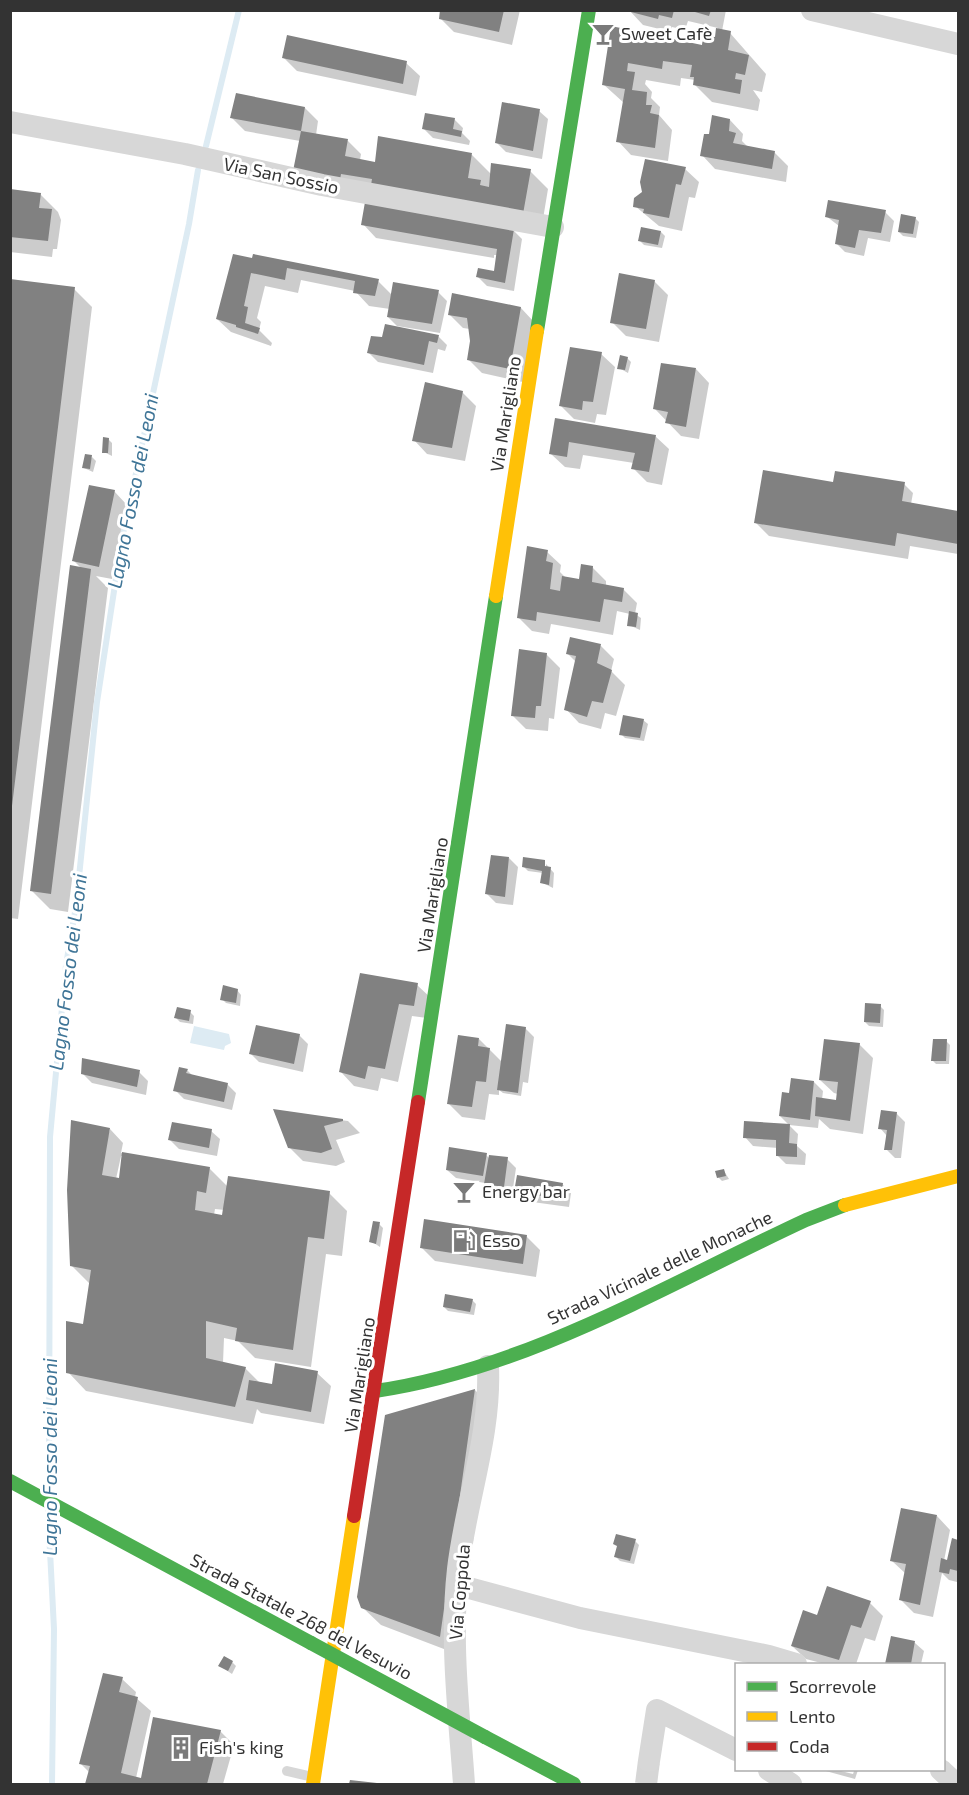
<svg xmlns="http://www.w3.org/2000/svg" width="969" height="1795" font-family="'Exo 2',sans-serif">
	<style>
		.water { fill: #ddebf3 }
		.shadow { fill: #0003; fill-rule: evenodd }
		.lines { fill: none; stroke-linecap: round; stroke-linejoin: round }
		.stream { stroke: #ddebf3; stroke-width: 6 }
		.building { fill: #818181 }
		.street-tunnel { stroke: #d6d6d6; stroke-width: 22; stroke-dasharray: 22 11; stroke-linecap: butt }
		.lane { stroke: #d7d7d7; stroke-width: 10 }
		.street { stroke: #d7d7d7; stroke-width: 22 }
		.fast { stroke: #4caf50; stroke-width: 14 }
		.slow { stroke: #ffc107; stroke-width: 14 }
		.jam { stroke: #c62828; stroke-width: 14 }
		.fast-bridge { stroke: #4caf50; stroke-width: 14 }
		.labels { text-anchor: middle; stroke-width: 6; stroke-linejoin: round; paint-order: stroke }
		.poi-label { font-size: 18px; fill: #333; stroke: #fff; text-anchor: start }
		.street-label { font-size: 18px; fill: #333; stroke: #fff }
		.water-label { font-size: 20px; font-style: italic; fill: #3f7597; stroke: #fff }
	</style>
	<rect width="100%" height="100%" fill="#fff"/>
	<path class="water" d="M194 1026 229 1034 231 1043 225 1046 224 1050 190 1043Z"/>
	<path class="shadow" d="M442 10H520L512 45 454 32 440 18Z
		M629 10H726L722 31 730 33 766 74 762 92 753 90 760 100 758 111 712 102 694 84 695 80 681 78 680 86 646 80 645 84 652 92 651 98 660 107 659 115 672 130 668 161 631 155 618 141 624 103 603 84 613 28 703 47 716 39 718 28 688 21 685 30 672 27V32L643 25Z
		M283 57 406 63 420 76 416 96 297 71Z
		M305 108 318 121 316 135 348 141 361 154 360 160 376 163 472 155 491 174 530 171 548 189 541 231 354 192 300 141 245 131 232 118Z
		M539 111 548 119 542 159 506 152 497 143Z
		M454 119 463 128 462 133 470 141 469 145 433 138 424 129Z
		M730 120 743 134 742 141 749 148 774 152 788 166 786 182 715 169 702 155 710 136Z
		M685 169 699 182 695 198 689 197 682 231 659 226 635 206Z
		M10 191 40 194 58 212 61 220 57 249H53L52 257 10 252Z
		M885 212 894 221 890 242 868 238 864 256 845 252 836 243 839 226 826 216Z
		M915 218 919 222 916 238 903 236 899 232Z
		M363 224 513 230 522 239 514 291 487 286 478 277 495 273 498 255H494V258L376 238Z
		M661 232 665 236 662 248 644 245 640 241Z
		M234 256 378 281 392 295 438 292 447 301 440 333 397 326 388 317 390 309 369 306 355 291 301 280 298 293 265 286 257 318 261 322 259 330 272 343 271 346 231 332 217 319Z
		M10 281 74 289 92 307 18 919 10 918Z
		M654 281 668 295 659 342 626 336 612 322Z
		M521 308 534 322 523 382 482 373 469 360 472 341 470 329 463 328 449 314Z
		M438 336 447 345 445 351 438 349 433 373 378 362 369 353Z
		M601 354 615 367 606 415 597 414 595 423 574 419 561 406Z
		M627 358 631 362 628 373 619 368Z
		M696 369 709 383 699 439 681 436 655 409Z
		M462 392 476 406 465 461 427 454 414 440Z
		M557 420 655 436 669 449 662 485 647 482 633 468 634 463 583 455 580 469 565 467 551 454Z
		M108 439 112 443V456L104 452Z
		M92 457 96 461 93 472 84 468Z
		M834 484H904L913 493 911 504 958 512V554L910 546 908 559 769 536 756 523Z
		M114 491 127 505 112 579 96 576 108 588 68 912 50 909 32 891 82 569 74 561Z
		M547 552 561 565 560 572 566 578 580 581 593 568 606 581V586L623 589 637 603 635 614 641 618 640 630 629 625 630 614 617 611 613 635 551 624 549 634 532 631 518 617Z
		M601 646 614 659 611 671 625 685 616 716 605 713 601 729 579 723 566 709 576 662 568 654Z
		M546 654 560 668 554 719 549 718 548 731 526 729 512 715Z
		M643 720 648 724 644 741 625 738 621 734Z
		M509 858 518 867 513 905 496 903 487 894Z
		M544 862 546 874V864L554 873 553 888 541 882 543 873 528 871 524 867Z
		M362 975 417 985 431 998 427 1018 412 1016 398 1082 381 1078 378 1091 354 1086 341 1072Z
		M237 990 241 995 240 1006 226 1003 222 999Z
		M880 1006 884 1010 883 1027 869 1026 865 1022Z
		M190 1012 194 1016 193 1024 180 1022 176 1018Z
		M525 1028 534 1037 528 1083 523 1082 521 1096 503 1093 499 1090V1095L489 1094 485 1120 462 1117 449 1104 479 1039 502 1062Z
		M299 1035 308 1044 303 1072 259 1062 250 1053Z
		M946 1041 950 1045 949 1064H936L932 1060Z
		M859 1044 873 1058 863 1134 830 1129 819 1119 818 1128 789 1125 780 1116 790 1095 814 1082 823 1091 822 1100 837 1102 838 1094 834 1093 820 1080Z
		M187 1070 193 1076 227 1084 236 1093 232 1110 184 1099 175 1090Z
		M139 1072 148 1081 146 1095 92 1083 83 1074Z
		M275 1111 348 1121 360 1133 336 1140 345 1162 336 1166 303 1161 289 1147Z
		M896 1113 905 1122 901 1158H895L886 1149 887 1136 880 1128Z
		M789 1125 798 1134 797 1146 806 1154 805 1165 786 1164 777 1155 778 1148 753 1146 745 1137Z
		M110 1129 123 1143 121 1153 209 1168 228 1187 329 1193 347 1211 342 1256 326 1254 311 1367 255 1358 238 1341 224 1338 223 1363 245 1368 260 1383 273 1385 317 1373 331 1386 324 1424 261 1413 257 1409 253 1424 86 1391 68 1372 84 1326 90 1284 71 1265ZM121 1156H123L120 1182 116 1179ZM215 1209 225 1210 224 1217 214 1215Z
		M211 1131 220 1139 217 1156 179 1149 170 1140Z
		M486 1155 490 1159H507L516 1168 512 1195 495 1193 485 1183 456 1178 447 1170Z
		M724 1171 729 1179 722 1181 718 1177Z
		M562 1184 571 1193 569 1207 525 1201 516 1192Z
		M379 1224 383 1228 380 1247 371 1241Z
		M526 1236 540 1250 536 1277 435 1261 421 1247Z
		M472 1300 476 1304 474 1315 448 1311 444 1307Z
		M475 1390 492 1408 457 1654 381 1625 362 1607Z
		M937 1516 950 1530 944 1561 948 1562 953 1540 958 1541V1577L957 1582 949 1580 942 1573 933 1617 914 1613 901 1600 906 1574 892 1561Z
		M635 1541 639 1545 634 1564 620 1561 616 1557Z
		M870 1603 883 1616 875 1641 865 1638 856 1664H825L806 1659 792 1646Z
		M892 1638 915 1643 924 1651 921 1664H886Z
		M232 1662 236 1666 232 1674 220 1666Z
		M122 1679 136 1692 135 1697 151 1711 136 1778 142 1780 220 1731 234 1745 223 1784H86L90 1773 81 1764Z
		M822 1770H837L853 1774 854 1771 848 1770H858L855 1779Z"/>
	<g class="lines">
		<path class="stream" d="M206 146 239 10
			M49 1490 50 1137 66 965 76 906 97 702 122 539 189 224 198 170
			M48 1512 54 1629 52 1784"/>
	</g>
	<path class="building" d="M440 10H504L499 32 439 19Z
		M674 10 672 18 659 15 658 19 627 11Z
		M688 10H711L709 16Z
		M611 26 702 45 703 35 715 37 716 28 731 31 728 50 749 55 745 75 736 73 735 79 742 80 740 94 693 85 694 77H690L692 65 663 61 662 69 628 63 627 71 635 72 632 90 647 92 646 105H652L650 113 659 115 655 148 616 142 625 89 602 85Z
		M287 35 407 61 403 84 282 58Z
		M236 93 305 107 301 131 348 139 345 156 375 162 378 136 472 153 468 178 481 180 480 185 489 187 491 163 531 169 523 214 371 185 372 179 341 174 340 180 293 171 301 131 230 118Z
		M502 102 540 109 533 151 495 143Z
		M425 113 455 118 453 129 462 131 461 137 422 129Z
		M712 115 730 119 729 131 736 133 733 143 775 151 772 169 700 156 704 134H709Z
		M645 159 686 167 681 185 676 184 669 218 643 213 644 209 633 207 634 198 642 192 640 182Z
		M10 189 41 193 39 208 52 209 48 241 10 237Z
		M828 200 886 210 881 233 859 230 855 248 835 244 839 220 825 217Z
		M365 202 514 229 505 283 476 277 478 268 494 271 497 249 361 225Z
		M901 214 916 217 913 234 898 232Z
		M641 227 661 231 658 245 638 241Z
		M233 254 252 258 253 254 379 279 375 296 353 293 355 281 287 268 285 280 251 273 244 306 248 307 245 323 260 328 258 334 236 327V325L216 319Z
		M619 273 655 280 646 329 610 323Z
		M10 279 75 287 12 806H10Z
		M393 282 439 290 432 324 387 317Z
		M452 293 521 307 510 369 467 360 470 341 467 318 448 315Z
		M385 324 439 335 437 343 429 341 424 365 367 353 371 336 382 337Z
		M570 347 602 352 593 402 583 401 582 410 559 406Z
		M620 355 628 357 625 370 617 369Z
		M661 363 696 368 686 427 665 423 668 412 653 409Z
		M425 382 463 391 452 448 412 441Z
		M555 418 656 435 649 472 631 469 635 453 569 442 567 457 549 454Z
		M103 437 109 438 108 453H102Z
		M85 454 92 455 90 469 82 468Z
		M763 470 833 482 835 471 905 482 902 501 958 511V544L897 533 895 546 754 523Z
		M89 485 115 490 99 567 72 561Z
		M527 546 548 550 546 561 553 563 550 589 560 591 562 576 579 579 581 564 593 566 592 582 624 588 622 602 604 599 600 622 537 612 536 621 517 618Z
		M70 565 91 569 51 894 30 891Z
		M629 611 638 613 636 627 627 626Z
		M570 637 601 644 597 663 612 670 603 703 592 701 587 717 564 710 576 656 566 654Z
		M519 649 547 653 541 706H536L535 718 511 716Z
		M623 715 644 719 640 738 619 735Z
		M491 855 509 857 505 897 485 894Z
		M523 857 545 860V866L551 867 549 885 540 883 542 871 522 867Z
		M360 973 418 983 414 1006 399 1004 385 1069 368 1066 365 1079 339 1072Z
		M223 985 238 989 236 1003 220 1000Z
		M865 1003 881 1004 880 1023 864 1022Z
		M177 1007 191 1010 189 1021 174 1018Z
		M506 1024 526 1027 518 1093 497 1090Z
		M256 1025 300 1034 294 1064 249 1054Z
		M458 1035 479 1038 478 1046 490 1048 486 1082 476 1081 472 1107 447 1104Z
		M824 1039 860 1043 850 1121 815 1116 816 1097 836 1100 838 1082 819 1080Z
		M933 1039H947L946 1061H931Z
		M82 1058 140 1070 137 1087 81 1074Z
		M179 1067 188 1069 186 1073 228 1083 224 1102 173 1091Z
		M791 1078 814 1081 810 1120 779 1116 782 1092 789 1093Z
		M273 1109 343 1119V1121L324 1126 332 1149 321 1153 288 1148Z
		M881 1110 897 1112 892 1150H884L887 1130 878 1129Z
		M71 1120 110 1128 102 1175 119 1178 122 1152 210 1167 206 1193 197 1191 195 1210 222 1215 228 1176 330 1191 324 1239 308 1237 293 1350 235 1341 237 1328 206 1321V1358L246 1367 235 1407 66 1373V1321L83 1324 91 1270 70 1266 67 1190Z
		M744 1121 790 1124 789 1143 797 1144V1157L776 1156V1140L743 1138Z
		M172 1122 212 1129 209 1148 168 1140Z
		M449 1147 487 1153 483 1176 446 1170Z
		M489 1155 508 1157 504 1187 484 1184Z
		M724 1169 726 1176 717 1178 715 1171Z
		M517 1175 563 1183 561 1199 514 1192Z
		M424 1219 527 1235 523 1264 420 1248Z
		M373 1221 380 1222 376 1244 369 1242Z
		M445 1294 473 1299 470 1312 443 1307Z
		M275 1363 318 1371 311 1412 246 1400 249 1380 272 1384Z
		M475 1389 440 1637 361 1608 357 1597 385 1415Z
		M901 1508 937 1515 920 1605 899 1600 906 1564 890 1561Z
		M616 1534 636 1539 630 1561 614 1557 617 1546 613 1544Z
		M952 1538 958 1540V1571L950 1569 949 1574 939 1572 941 1558 947 1560Z
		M827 1586 871 1601 861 1628 851 1625 839 1660 791 1646 803 1610 817 1615Z
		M891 1636 915 1641 911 1664H885Z
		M224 1656 233 1661 228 1671 218 1666Z
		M103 1673 123 1677 119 1692 138 1697 121 1773 141 1778 153 1717 221 1730 207 1784H85L90 1766 79 1764Z
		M350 1780 377 1783V1784H349Z"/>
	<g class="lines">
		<path class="street-tunnel" d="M646 1784 649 1761"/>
		<path class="lane" d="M287 1771 313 1777"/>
		<path class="street" d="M812 10 958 44
			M10 122 185 154 322 185 553 227
			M458 1585 580 1618 769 1656 796 1664
			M649 1761 657 1710 736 1750
			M769 1770 791 1784
			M941 1770 956 1784
			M464 1784C459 1713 450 1641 458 1569 466 1500 491 1436 488 1366"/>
		<path class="fast" d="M537 331 589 10
			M418 1102 496 596
			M375 1391C527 1369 668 1284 806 1220L845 1205
			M10 1481 311 1643
			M485 1737 574 1784"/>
		<path class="slow" d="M496 596 537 331
			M845 1205 958 1176
			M313 1784 354 1516"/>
		<path class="jam" d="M354 1516 418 1102"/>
		<path class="fast-bridge" d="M311 1643 485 1737"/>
	</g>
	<defs>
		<g id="bar-bare" transform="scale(1.8)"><path d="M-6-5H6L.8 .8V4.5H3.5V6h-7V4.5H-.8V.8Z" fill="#7a7a7a" stroke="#fff" stroke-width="2.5" paint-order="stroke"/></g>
		<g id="fuel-bare" transform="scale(1.8)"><path d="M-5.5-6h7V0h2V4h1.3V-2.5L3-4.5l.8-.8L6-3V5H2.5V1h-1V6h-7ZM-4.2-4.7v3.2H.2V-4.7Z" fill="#7a7a7a" stroke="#fff" stroke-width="2.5" paint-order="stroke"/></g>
		<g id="building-bare" transform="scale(1.8)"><path d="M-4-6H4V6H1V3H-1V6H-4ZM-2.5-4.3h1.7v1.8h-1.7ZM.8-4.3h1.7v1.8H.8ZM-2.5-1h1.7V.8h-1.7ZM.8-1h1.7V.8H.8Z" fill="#7a7a7a" stroke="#fff" stroke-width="2.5" paint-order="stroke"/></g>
	</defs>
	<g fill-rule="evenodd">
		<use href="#bar-bare" x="603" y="34"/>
		<use href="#bar-bare" x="464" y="1192"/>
		<use href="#fuel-bare" x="464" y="1241"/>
		<use href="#building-bare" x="181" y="1748"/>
	</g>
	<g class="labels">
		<g class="poi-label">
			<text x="621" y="40">Sweet Cafè</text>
			<text x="482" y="1198">Energy bar</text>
			<text x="482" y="1247">Esso</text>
			<text x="199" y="1754">Fish's king</text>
		</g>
		<g class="street-label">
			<text transform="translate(281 176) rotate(12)" y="6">Via San Sossio</text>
			<text transform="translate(506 414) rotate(-81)" y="6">Via Marigliano</text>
			<text transform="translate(433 895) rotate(-81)" y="6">Via Marigliano</text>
			<text transform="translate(660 1268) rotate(-25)" y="6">Strada Vicinale delle Monache</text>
			<text transform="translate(360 1375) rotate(-81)" y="6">Via Marigliano</text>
			<text transform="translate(460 1592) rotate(-85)" y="6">Via Coppola</text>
			<text transform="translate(301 1617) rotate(28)" y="6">Strada Statale 268 del Vesuvio</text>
		</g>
		<g class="water-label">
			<text transform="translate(133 491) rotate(-79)" y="7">Lagno Fosso dei Leoni</text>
			<text transform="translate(68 972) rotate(-83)" y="7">Lagno Fosso dei Leoni</text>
			<text transform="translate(50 1457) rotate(-90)" y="7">Lagno Fosso dei Leoni</text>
		</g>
	</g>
	<rect width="969" height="1795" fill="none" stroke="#333333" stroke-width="24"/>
	<rect x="735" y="1663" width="210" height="108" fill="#ffffff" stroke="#adadad" stroke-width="1.5"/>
	<rect x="747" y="1682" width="30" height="9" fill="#4caf50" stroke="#adadad" stroke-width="1.5"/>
	<text x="789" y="1693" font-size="18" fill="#333333">Scorrevole</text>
	<rect x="747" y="1712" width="30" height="9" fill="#ffc107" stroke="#adadad" stroke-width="1.5"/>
	<text x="789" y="1723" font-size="18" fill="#333333">Lento</text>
	<rect x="747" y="1742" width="30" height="9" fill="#c62828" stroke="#adadad" stroke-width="1.5"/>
	<text x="789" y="1753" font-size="18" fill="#333333">Coda</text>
</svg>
